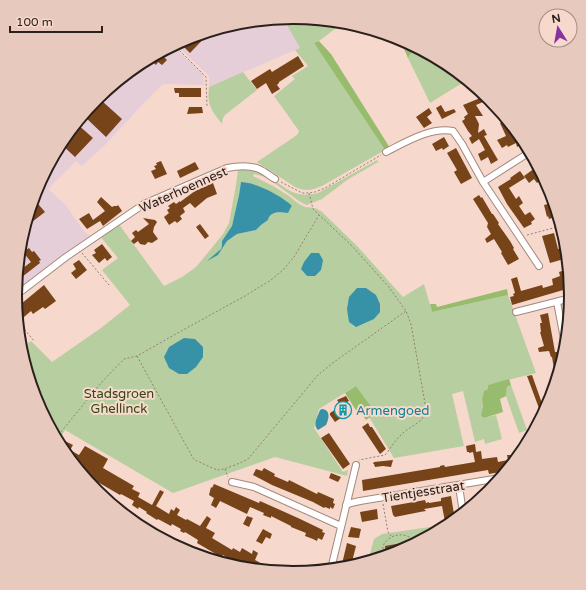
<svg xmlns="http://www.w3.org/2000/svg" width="586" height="590" font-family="'Varela Round',sans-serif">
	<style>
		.industrial { fill: #e6ced9 }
		.green { fill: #b7cfa0; fill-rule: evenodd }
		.forest { fill: #97bc6e }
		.water { fill: #3792a8 }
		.building { fill: #774319 }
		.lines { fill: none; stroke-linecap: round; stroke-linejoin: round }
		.street-casing { stroke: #a4887d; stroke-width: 8 }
		.secondary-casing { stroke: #a4887d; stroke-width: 11 }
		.path { stroke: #947e76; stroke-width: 1; stroke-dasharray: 2 2; stroke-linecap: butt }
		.street { stroke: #fff; stroke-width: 6 }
		.secondary { stroke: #fff; stroke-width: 9 }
		.labels { text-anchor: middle; stroke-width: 4; stroke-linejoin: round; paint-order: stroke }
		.street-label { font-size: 13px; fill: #2b201c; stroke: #f7d8cc }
		.park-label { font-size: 13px; fill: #314911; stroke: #f7d8cc }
		.culture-label { font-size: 13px; fill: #0d838f; stroke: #f7d8cc; text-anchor: start }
		.rim { fill: none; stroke: #2b201c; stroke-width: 2 }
	</style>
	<rect width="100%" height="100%" fill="#f7d8cc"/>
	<path class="industrial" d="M283 18 300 48 209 87V76L175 44 187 38 239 22Z
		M173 46 203 74 204 85 163 84 140 107 106 144 82 166 76 161 48 189 65 204 84 231 90 236 39 273 15 291 20 241 36 188 62 140 97 98 139 64Z"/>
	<path class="green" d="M293 17 344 22 319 41 314 43 385 150 322 186C312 190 306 192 295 187L257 162 297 135 299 131 274 96 295 79 292 76 308 66 295 50 300 48 283 18Z
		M416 47 448 64 467 80 430 103 408 58 414 48Z
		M243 72 257 90 225 115 223 118 222 124C211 109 207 106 209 87Z
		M377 160 378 162 347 180 322 199 307 205 304 204 299 201 266 177 254 174 253 176 273 186 289 196 299 204 305 207 315 208 321 211 358 247 403 297 424 284 432 312 508 295 536 373 488 385V389L482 400 484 418 496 415 502 439 485 444 484 439 475 442 463 391 452 394 464 446 394 458 369 417 376 413 356 386 319 409 314 428 343 472 348 470 347 476 275 457 173 493 65 430 58 442 40 408 44 400 33 392 20 349 31 341 52 362 101 328 130 305 102 270 118 258 100 236 118 223 164 286 182 277 196 267 206 255 223 234 229 223 236 185 238 170C244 170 251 170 257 171 282 179 287 201 318 193ZM241 182H247L278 196 282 212C275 213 269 213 268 220L261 225 256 230 237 234 227 241 218 255 210 259 212 257 221 249 222 246V241L232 226 239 195Z
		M511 385 527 430 519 433 506 396 507 387Z
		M430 527 432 535 413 545V542L391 552V554L368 561 374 539 382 534Z"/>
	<path class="forest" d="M319 41 331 54 390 148 385 150 314 43Z
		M404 41 416 47 414 48 408 58 401 42Z
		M507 289 508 295 432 312 430 304H436L437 307Z
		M509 379 511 385 507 387 506 396 500 399 503 412 484 418 481 415 483 407 482 400 484 391 488 389V385Z
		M356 386 376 413 366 420 361 413 359 415 345 393Z"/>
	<path class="water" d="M241 182C255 182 282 196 292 206L291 207 288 213C281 212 270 211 268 220L261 225 256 230 237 234 227 241 218 255 207 261 221 249 222 246V241L232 226 239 195Z
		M311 253H319L323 260 321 270 315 276H307L301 269 304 262Z
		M357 288H366L376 295 380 304V312L374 319 356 327 349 322 347 309 349 297Z
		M184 338 195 339 203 347V357L196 367 187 374H179L169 368 164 357 169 347Z
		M322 409C331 410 329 419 326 425L318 430C312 425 318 416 320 410Z"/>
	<path class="building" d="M211 31 190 53 179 42 187 38Z
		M173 45 174 46 164 57 167 60 162 65 158 62 156 65 149 58Z
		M298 56 304 66 279 82V83L277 85 280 89 272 94 266 83 257 89 251 81 270 69 272 72Z
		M112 86 114 88 102 101 122 119 106 137 83 115 97 98Z
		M174 88H201V97H179V93H175Z
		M485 96 490 99 476 105 483 116H475L479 124 478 133 484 129 487 135 484 136 498 160 491 164 488 157 481 161 478 154 485 150 479 139 472 144 469 138 472 136 468 131 462 121 465 119 464 117 468 114 463 105Z
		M493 102 505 117H497L491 103Z
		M441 105 445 112 454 109 456 112 442 119 436 108Z
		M189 107H202L203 113 187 114Z
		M429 108 432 113 427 117 432 123 424 128 416 117Z
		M507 120 516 131 522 144 517 147 516 143 508 147 507 145 502 148 497 140 506 136 500 123Z
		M76 123 93 138 75 157 60 143Z
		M444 137 449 146 443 150 442 148 436 151 432 144Z
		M456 148 472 178 461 184 454 172 457 170 447 153Z
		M161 161 167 174 155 179 151 171 156 169 154 166 157 165 156 163Z
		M195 162 199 169 180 178 177 171Z
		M535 168 543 179 537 183 534 179 529 183 524 176Z
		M520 171 525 178 509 188 516 199 519 196 523 203 519 206 525 215 530 212 535 219 531 222 532 224 524 228 507 204 498 187 511 179 510 178Z
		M213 183 217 194 207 198 195 208 190 203 183 208 185 212 180 216 182 219 177 223 175 221 169 225 164 217 169 213 167 210 170 208 168 206 174 202 176 204 180 201V202L195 191Z
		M479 195 481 198 482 197 492 214H493L499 223 498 224 510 241 514 248 513 249 519 259 508 265 501 253 502 252 494 239 487 243 485 239 491 234 487 227 488 223 473 199Z
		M101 197 112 207 114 206H117L118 205 122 211 103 226 100 221 87 229 79 219 89 213 93 220 105 211 97 202Z
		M33 198 45 212 24 228Z
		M552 203 555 217 549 219 548 216 547 217 544 205Z
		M143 218 155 220 157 222 154 227 153 232 158 239 152 243 148 242 145 245 140 244 138 241 134 244 131 241 135 237 132 233 136 230 138 232 149 224Z
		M200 224 209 236 205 239 196 227Z
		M554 233 558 249 561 248 564 259 550 263 542 236Z
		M102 244 112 257 107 261 105 258 99 263 92 255 96 253 94 250Z
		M29 248 32 252 34 251 41 260 39 261 40 263 22 277 20 275 17 278 18 263 23 268 31 262 23 252Z
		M79 260 87 270 76 279 71 273 76 269 73 264Z
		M568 269 570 288 512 305 510 297 514 296 513 294 515 293 511 279 517 277 521 291 542 285 543 288 553 285 552 279 560 276 559 272Z
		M44 285 56 301 45 309 43 307 33 314 31 311 24 317 18 309 23 306 21 304Z
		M548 313 555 352H558L561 366 556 381 552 357H551L549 351 539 352 538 348 544 346 540 332H541L540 323H542L540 315Z
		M532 375 544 409 546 408 540 419 538 411H540L527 376Z
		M556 382 554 388 551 398 548 384Z
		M346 396 349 401 347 402 352 410 335 422 330 415V413L341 406 337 400Z
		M368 423 370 427H372L386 449 380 454 362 427Z
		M329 433 350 464 343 469 321 438Z
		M65 441 73 445 70 450 79 455 85 446 108 459 103 468 134 486 132 489 140 493 138 497 152 505 160 490 164 492 156 506 169 514 171 509 174 511 176 507 180 510 177 515 186 520 187 519 200 526 207 516 211 519 206 528 215 533 212 538 232 550 233 548 240 552 242 548 252 554 253 550 258 553 255 560 275 571 245 568 223 555 221 557 197 543 198 540 185 532 184 533 180 531 181 529 172 524 171 526 158 519 157 520 146 513 147 512 139 507 138 509 132 505 134 501 121 494 120 495 96 481 94 483 85 478 86 476 82 474 62 449 61 448Z
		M475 444 476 452 481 451 482 459 497 457 498 462 508 460 507 455H515L516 460 506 471 489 474 488 470 363 491 362 480 440 467V466L444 465 445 467 475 462 473 452 469 453V452H467L466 446Z
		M393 460 391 467 383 466 375 467 374 464H373L374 462Z
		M264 468 275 474 274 476 288 482 289 480 317 494 318 492 334 499 333 503 335 504 333 509 330 507V509L325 507 324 508 313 502 272 485 253 475 256 469 262 471Z
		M331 473 341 477 338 482 329 478Z
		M214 484 259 503 260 501 298 518 323 530 322 532 325 533 322 540 318 538 317 541 313 539 305 536 306 533 291 527V526L271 516V518L263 515 264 513 250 507 247 514 220 501 216 508 211 505 214 498 209 495 211 487 212 488Z
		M451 496 455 520 446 527 442 506 424 509 426 511 420 512 395 517 393 515 391 506 425 500 426 503 429 502V503L441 501V498Z
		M377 509 378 519 362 522 360 512Z
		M247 516 253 518 249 527 243 524Z
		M351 527 361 529 359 538 348 537Z
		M263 529 272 534 270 539 266 537 262 544 256 541Z
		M419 540V541L399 552 391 554V552L386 553 385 546Z
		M347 543 356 546 351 566 341 568Z"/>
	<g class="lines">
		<g class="street-casing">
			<path id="street" d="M386 152C406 142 430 127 453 131L462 144 483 182 539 266
				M483 182 530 152
				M549 192 551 191
				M15 296 66 257 144 204 227 168C237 166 249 165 259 169 264 171 270 176 275 179
				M557 302 566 349
				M516 312 571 298
				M232 482 254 487 341 526
				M459 486 463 513
				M346 505 351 503 360 501 500 478
				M331 569 356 465"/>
		</g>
		<g class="secondary-casing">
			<path id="secondary" d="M136 524 147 531"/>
		</g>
		<path class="path" d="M174 45 206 77 207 106
			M281 182 302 193H309L315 192 325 188 381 155
			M309 193 313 209 352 246 388 286 406 311 411 324 426 409C425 423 409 426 401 435 395 440 391 448 385 455L359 460
			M527 235 561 226
			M82 253 109 285
			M17 320 34 341
			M137 356 193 458 195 460C200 462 213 469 218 470 224 470 243 462 248 459L318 375 334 362 406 311
			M56 438 101 383 124 359 137 356 183 330 245 296 271 280 283 270 294 257 319 215
			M225 469 228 477
			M383 504 388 532 391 536
			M382 557C383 553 382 548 384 544 392 532 408 532 416 543"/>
		<use href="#street" class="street"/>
		<use href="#secondary" class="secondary"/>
	</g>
	<defs>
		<g id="building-ring" transform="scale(0.9)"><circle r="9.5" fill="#f7d8cc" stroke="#0f9aa8" stroke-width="1.5"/><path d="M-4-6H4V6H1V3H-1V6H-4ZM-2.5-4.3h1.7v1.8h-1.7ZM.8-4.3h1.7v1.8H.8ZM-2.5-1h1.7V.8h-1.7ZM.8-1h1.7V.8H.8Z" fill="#0f9aa8"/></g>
	</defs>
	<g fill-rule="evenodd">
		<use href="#building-ring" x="343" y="410"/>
	</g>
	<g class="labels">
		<g class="street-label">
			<text transform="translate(183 189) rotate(-24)" y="5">Waterhoennest</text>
			<text transform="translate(423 491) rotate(-9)" y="5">Tientjesstraat</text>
		</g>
		<g class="park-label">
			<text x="119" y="398">Stadsgroen<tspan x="119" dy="15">Ghellinck</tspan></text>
		</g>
		<g class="culture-label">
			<text x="356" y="415">Armengoed</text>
		</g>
	</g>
	<path d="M0 0H586V590H0ZM22 295a271 271 0 1 1 542 0a271 271 0 1 1-542 0Z" fill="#e7c9be" fill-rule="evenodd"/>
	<path class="rim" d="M22 295a271 271 0 1 1 542 0a271 271 0 1 1-542 0Z"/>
	<g transform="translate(558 28) rotate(349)"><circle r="19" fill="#f7d8cc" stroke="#a58e86"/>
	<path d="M0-3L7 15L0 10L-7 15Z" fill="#8633a1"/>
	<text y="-6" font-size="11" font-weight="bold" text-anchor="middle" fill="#2b201c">N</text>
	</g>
	<path d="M10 26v6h92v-6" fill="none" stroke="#2b201c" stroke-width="2"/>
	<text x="16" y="26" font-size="12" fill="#2b201c" stroke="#f7d8cc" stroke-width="3" paint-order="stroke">100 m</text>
</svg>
